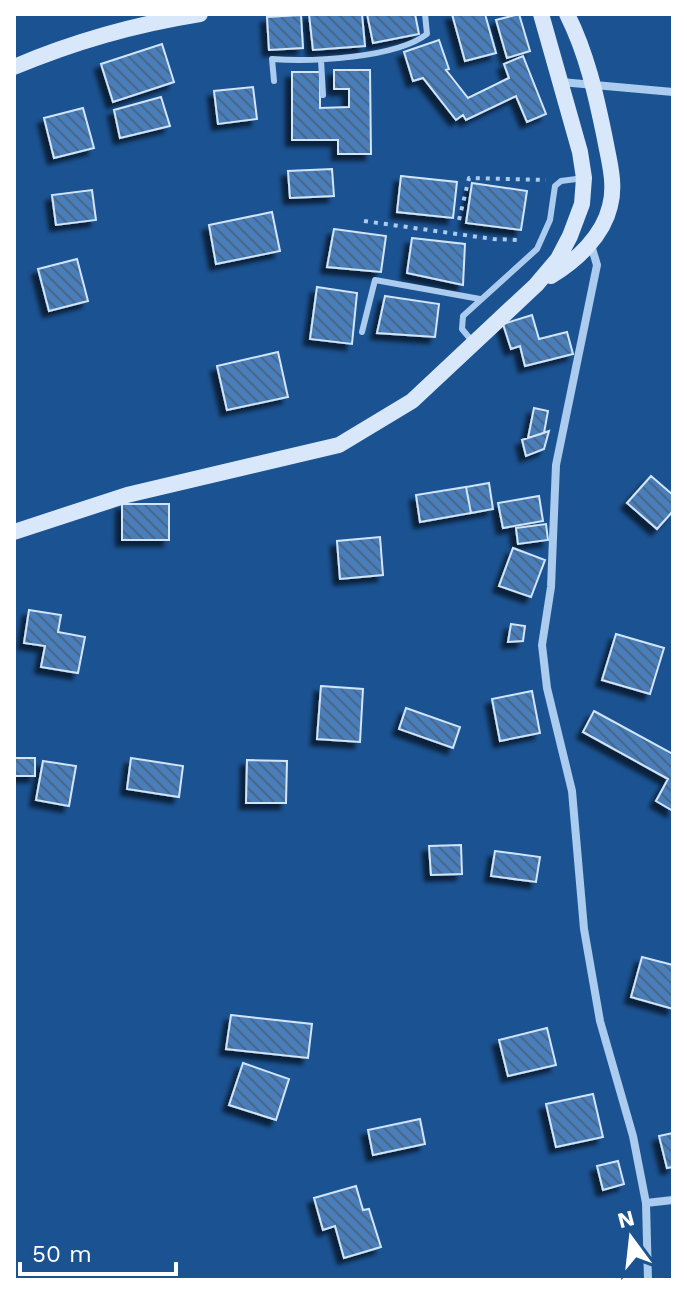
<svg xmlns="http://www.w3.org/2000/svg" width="687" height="1294" font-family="'Work Sans',sans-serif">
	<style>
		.building { fill: url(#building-back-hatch); stroke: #d1e5fa; stroke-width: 2; filter: url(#shadow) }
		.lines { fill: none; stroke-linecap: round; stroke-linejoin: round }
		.path { stroke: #abcbef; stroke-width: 4; stroke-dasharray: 4 6; stroke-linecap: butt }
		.service { stroke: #abcbef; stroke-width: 6 }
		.minor { stroke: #abcbef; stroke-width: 8 }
		.secondary { stroke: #d8e8fa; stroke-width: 16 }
	</style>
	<defs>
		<pattern id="building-back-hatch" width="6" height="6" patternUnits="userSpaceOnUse" patternTransform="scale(2)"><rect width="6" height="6" fill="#487eba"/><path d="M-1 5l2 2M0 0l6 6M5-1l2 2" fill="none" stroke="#4a6888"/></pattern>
		<filter id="shadow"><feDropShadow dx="-6" dy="6" stdDeviation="2" flood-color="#0009"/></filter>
	</defs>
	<rect width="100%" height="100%" fill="#1b5291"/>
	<path class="building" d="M309 14H362L365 46 313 50Z
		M367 14H415L419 34 373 43Z
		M452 14H485L496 53 465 61Z
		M519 14 530 51 507 58 496 20Z
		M301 15 303 48 269 50 267 17Z
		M439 40 449 69 446 70 468 98 509 78 504 64 523 56 546 114 527 122 516 96 466 120 463 115 456 120 423 78 413 81 404 52Z
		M162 44 174 82 113 102 101 64Z
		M334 70H370L371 154H338V140H292V72H320V108L349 107V89H334Z
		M253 87 257 119 218 124 214 91Z
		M161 97 170 126 120 138 114 110Z
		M83 108 94 148 54 158 44 118Z
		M332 169 334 196 290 198 288 171Z
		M401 176 457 182 453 218 397 212Z
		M472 183 527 191 521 230 466 223Z
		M92 190 96 220 56 225 52 195Z
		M272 212 280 251 216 264 209 225Z
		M334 229 386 236 381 272 327 267Z
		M412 238 465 244 463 285 407 273Z
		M77 259 88 301 49 311 38 269Z
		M317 287 357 293 352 344 310 339Z
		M385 296 439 304 435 337 377 333Z
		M532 315 539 339 567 332 573 354 525 366 520 346 511 349 503 324Z
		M278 352 288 397 227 410 217 366Z
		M534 408 548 411 544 433 528 438Z
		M549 431 544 449 526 456 522 440Z
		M651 476 673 495V511L657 529 627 503Z
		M489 483 493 509 471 513 466 487Z
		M466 487 471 513 420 522 416 495Z
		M539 496 543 521 503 528 498 503Z
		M122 504H169V540H122Z
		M546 524 548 540 518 544 516 528Z
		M380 537 383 575 340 579 337 541Z
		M513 548 545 560 531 597 499 586Z
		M29 610 61 615 58 632 85 637 78 673 41 667 45 646 24 643Z
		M511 624 525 626 523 641 508 642Z
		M616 634 664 648 650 694 602 680Z
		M321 686 363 689 360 742 317 739Z
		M532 691 540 733 500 741 492 699Z
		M406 708 460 727 453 748 399 729Z
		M594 711 673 754V811L656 801 668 779 583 732Z
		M14 758H35V776H14Z
		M131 758 183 766 179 797 127 789Z
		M247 760 287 761 286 803H246Z
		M43 761 76 766 69 806 36 800Z
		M461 845 462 874 431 875 429 846Z
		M495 851 540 857 536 882 491 876Z
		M642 957 673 965V1009L631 997Z
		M231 1015 312 1024 308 1058 226 1049Z
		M547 1028 556 1065 508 1076 499 1040Z
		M243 1063 289 1079 276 1120 229 1105Z
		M593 1094 603 1137 556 1147 546 1104Z
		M420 1119 425 1144 373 1155 368 1130Z
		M673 1133V1167L667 1168 659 1136Z
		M618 1161 624 1184 603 1190 597 1166Z
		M356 1186 363 1210 369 1209 381 1247 344 1258 335 1226 323 1230 314 1198Z"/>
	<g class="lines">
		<path class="path" d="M459 220 469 178 546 180
			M364 221 493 239 520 240"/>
		<path class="service" d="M321 60 323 95
			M274 81 272 59C312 62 396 58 427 34L425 14
			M362 332 375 280 480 299
			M472 341 462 329 463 316 537 249 550 220 555 186 561 181 584 178"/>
		<path class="minor" d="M561 82 673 92
			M591 245 597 265 556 465 551 587 542 645 547 688 572 791 584 929 600 1021 633 1136 646 1203 648 1280
			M646 1203 673 1200"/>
		<path class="secondary" d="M14 67C73 42 137 24 200 14
			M551 276C577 260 603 236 610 206 616 184 609 161 605 139 596 95 587 54 567 14
			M14 532 127 495 339 445 412 401 536 285 558 259 570 236 582 204 584 178 580 152 541 14"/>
	</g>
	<rect width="687" height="1294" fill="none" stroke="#ffffff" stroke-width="32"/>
	<g transform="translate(631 1238) rotate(345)" stroke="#1b5291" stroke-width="6" paint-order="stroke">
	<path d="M0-6L14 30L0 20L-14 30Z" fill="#ffffff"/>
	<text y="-12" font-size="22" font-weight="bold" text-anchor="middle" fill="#ffffff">N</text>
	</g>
	<path d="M20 1262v12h156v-12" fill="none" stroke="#ffffff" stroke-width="4"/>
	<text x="32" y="1262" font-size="24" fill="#ffffff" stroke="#1b5291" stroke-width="6" paint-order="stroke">50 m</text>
</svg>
